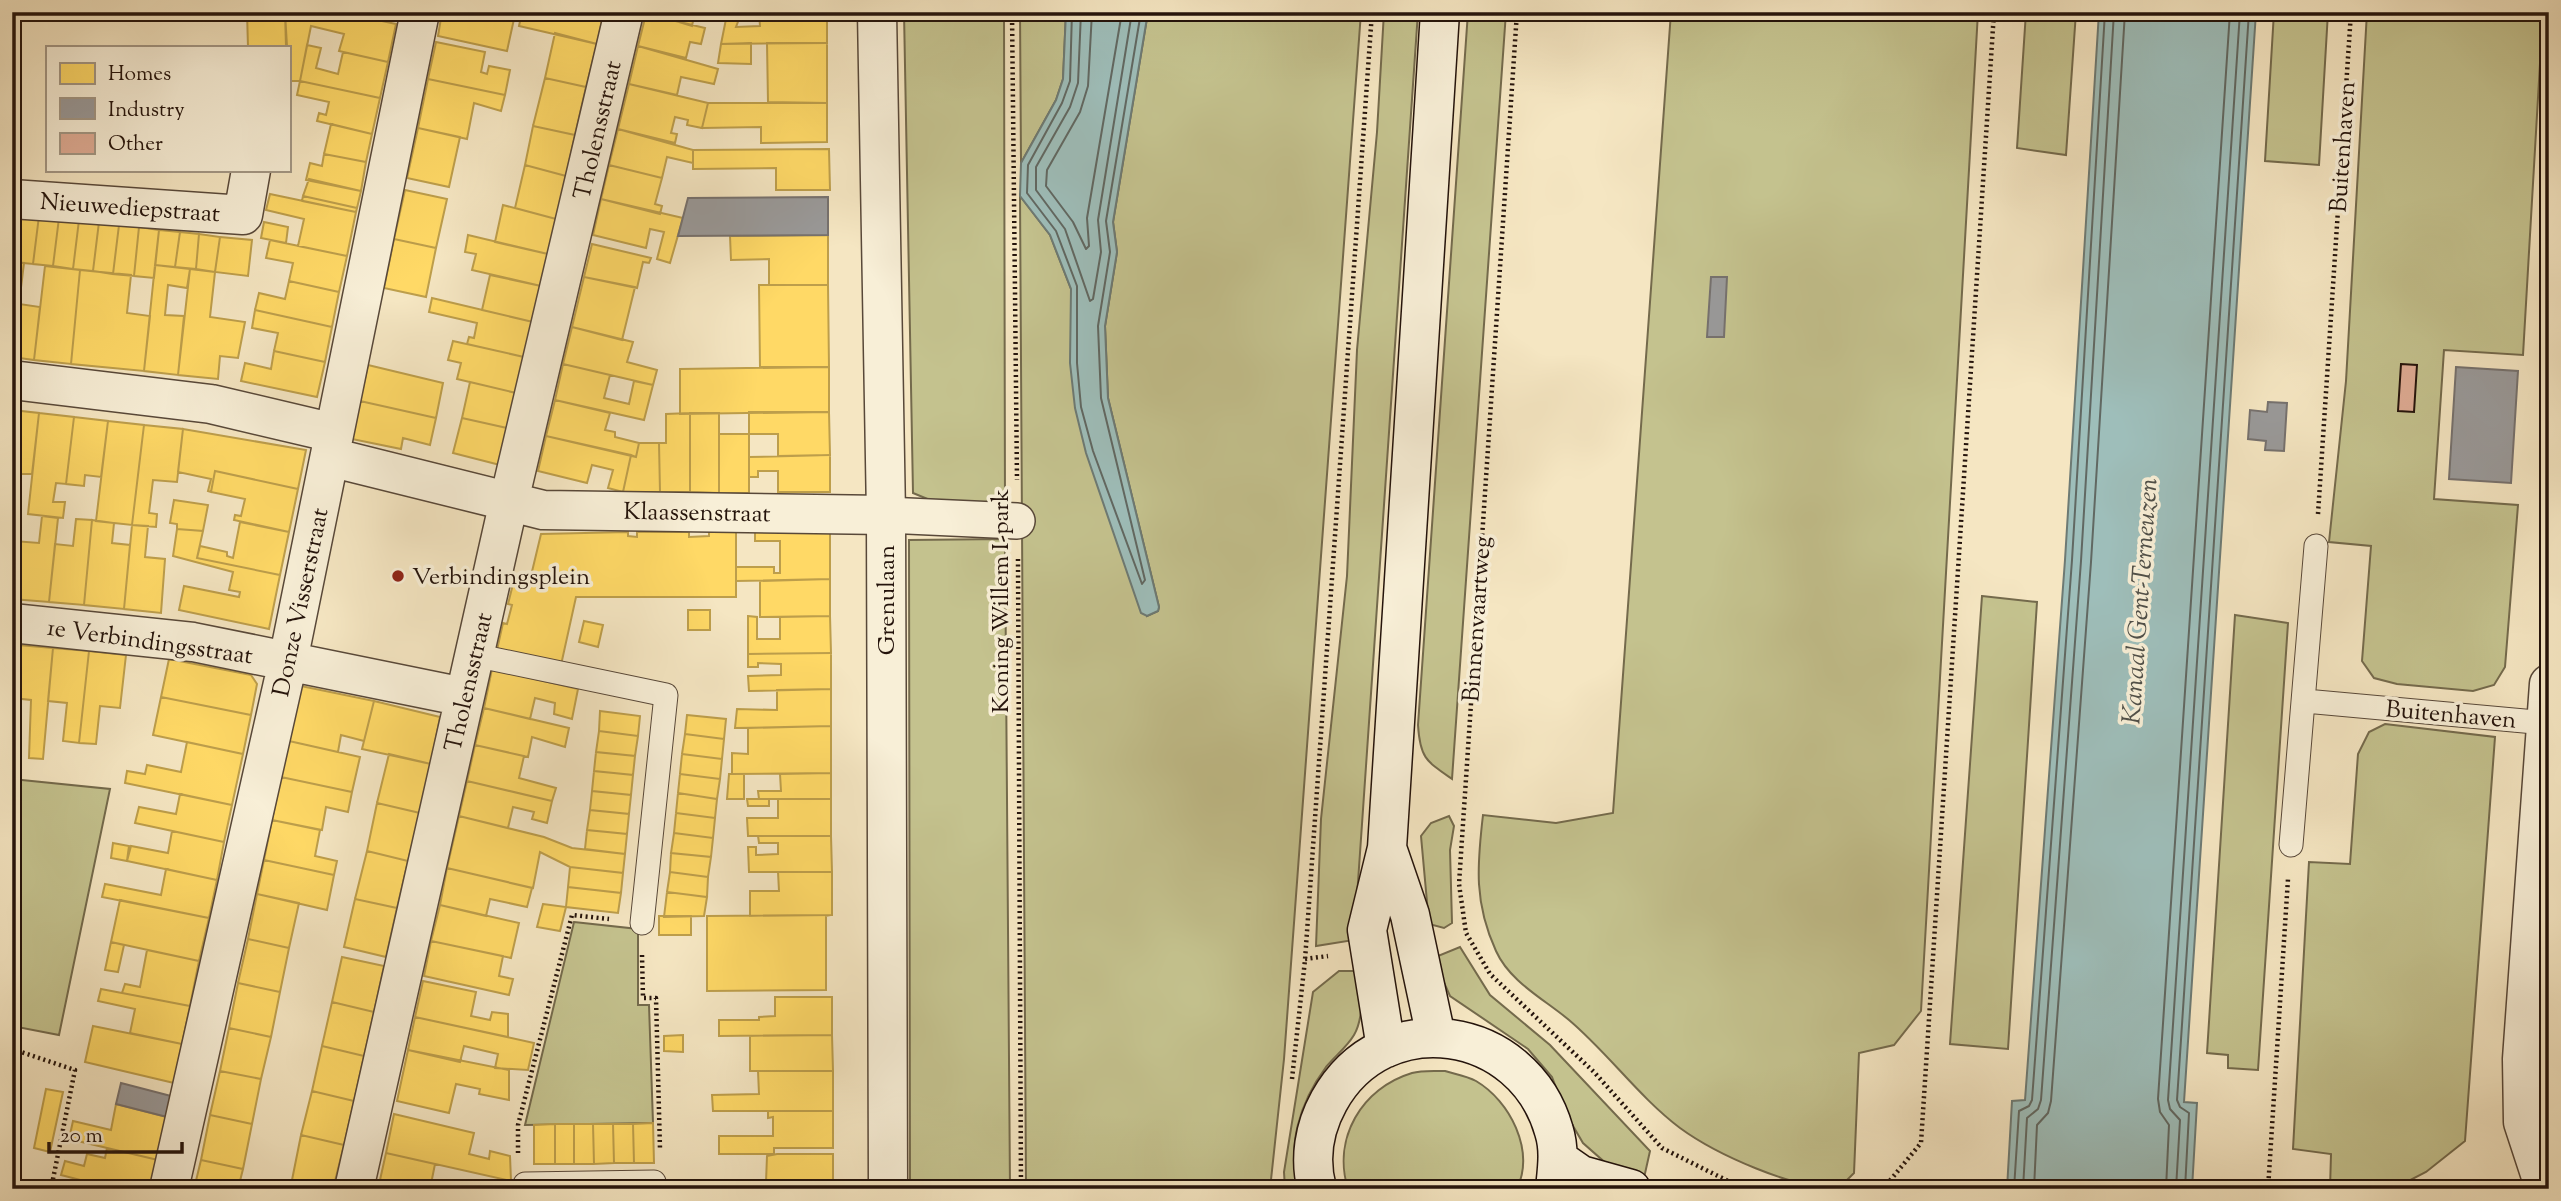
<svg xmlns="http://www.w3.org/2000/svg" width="2561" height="1201" font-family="'Sorts Mill Goudy',serif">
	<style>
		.green { fill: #c4c28e; stroke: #746a4c; stroke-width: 2 }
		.water { fill: #9ebeba; stroke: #6d7a74; stroke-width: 2 }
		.homes { fill: #ffd966; stroke: #bd9e4b; stroke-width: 2 }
		.industry { fill: #999; stroke: #76716e; stroke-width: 2 }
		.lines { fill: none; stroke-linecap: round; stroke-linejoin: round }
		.shore { stroke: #616862; stroke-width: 2 }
		.building { fill: #dfac95; stroke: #24130b; stroke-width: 2 }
		.service-casing { stroke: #584839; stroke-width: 25 }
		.pedestrian-casing { stroke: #584839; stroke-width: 38 }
		.minor-casing { stroke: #584839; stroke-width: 41 }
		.secondary-casing { stroke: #24130b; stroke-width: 41 }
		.path { stroke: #24130b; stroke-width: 4.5; stroke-dasharray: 2 3.5; stroke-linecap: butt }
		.service { stroke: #f8efd7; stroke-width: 23 }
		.pedestrian { stroke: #f8efd7; stroke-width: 35 }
		.minor { stroke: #f8efd7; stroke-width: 38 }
		.secondary { stroke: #f8efd7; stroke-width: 38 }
		.poi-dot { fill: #8f2418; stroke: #f8efd7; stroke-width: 2.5 }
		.labels { text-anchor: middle; stroke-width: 7; stroke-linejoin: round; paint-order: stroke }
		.street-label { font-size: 24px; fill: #24130b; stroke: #f8efd7 }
		.poi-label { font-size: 24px; fill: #24130b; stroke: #f8efd7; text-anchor: start }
		.water-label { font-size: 26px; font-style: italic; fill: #4f4f48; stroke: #f8efd7 }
	</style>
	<rect width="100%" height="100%" fill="#f5e6c2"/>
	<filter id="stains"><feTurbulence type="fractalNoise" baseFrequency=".00286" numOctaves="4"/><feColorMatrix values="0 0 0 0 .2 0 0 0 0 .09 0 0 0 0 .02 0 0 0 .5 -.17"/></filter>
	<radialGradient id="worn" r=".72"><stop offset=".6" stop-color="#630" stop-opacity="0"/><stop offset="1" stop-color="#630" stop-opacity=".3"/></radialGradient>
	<path class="green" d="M904 12H1004L1005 513 964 514 913 493Z
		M1020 12H1066L1063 79 1056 100 1021 163Z
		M1148 12H1361L1284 1059 1270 1189H1026L1020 196 1050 235 1071 289 1147 616 1158 611 1159 607 1108 398 1105 326 1117 252 1113 222Z
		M1384 12H1418L1354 940 1316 946 1321 819 1347 576 1357 350 1377 132Z
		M1468 12H1506L1452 779C1426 761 1420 758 1418 725Z
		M1671 12H1978L1921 1011 1894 1045 1859 1053 1854 1173 1838 1189C1792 1188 1717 1155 1680 1128 1639 1097 1608 1053 1569 1020 1544 999 1510 982 1496 951 1474 903 1477 866 1483 815L1556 823 1613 813Z
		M2026 12H2076L2066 155 2017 148Z
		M2274 12H2328L2319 165 2265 161Z
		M2367 12H2543L2523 355 2444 350 2434 499 2518 505 2505 667 2494 685 2473 691 2397 684 2374 678 2362 661 2371 546 2329 542 2346 381Z
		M1005 539 1010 1189H910L909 540Z
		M1982 596 2037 602 2008 1049 1950 1044Z
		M2235 615 2288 623 2258 1070 2228 1068V1055L2207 1053Z
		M2385 724 2495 737 2465 1141 2426 1172 2393 1189H2330L2331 1154 2293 1149 2309 862 2350 864 2358 754 2369 732Z
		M12 779 110 789 59 1035 12 1026Z
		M1449 816 1454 826 1450 850 1452 923 1444 928 1429 924 1421 836 1431 823Z
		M574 922 638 929V1005H649L653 1123 525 1125Z
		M1460 947 1490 995 1550 1045 1650 1151 1644 1178 1608 1165 1583 1143 1566 1114 1552 1077 1528 1049 1450 996 1433 958Z
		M1339 971H1361C1362 990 1364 1018 1354 1035 1347 1047 1335 1056 1326 1067 1300 1102 1286 1146 1299 1189H1285L1284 1172 1313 992Z
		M1445 1071C1455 1074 1467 1076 1476 1081 1510 1101 1535 1150 1517 1189H1348C1332 1138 1362 1088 1412 1073 1422 1070 1434 1071 1445 1071Z"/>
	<path class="water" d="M1066 12H1148L1113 222 1117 252 1105 326 1108 398 1159 607 1158 611 1147 616 1141 613 1086 453 1075 408 1070 363 1071 289 1050 235 1020 196 1021 163 1056 100 1063 79Z
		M2099 12H2256L2184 1102 2197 1103 2192 1189H2007L2012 1101 2025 1100 2065 560Z"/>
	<path class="homes" d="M247 12H285L286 47H248Z
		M285 12H340L396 24 388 62 339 51 344 34 311 26 300 81H289Z
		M442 12H484L514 19 507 51 438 36Z
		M522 12H604L597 44 519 26Z
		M646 12H695L692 26Z
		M706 12H727L726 17Z
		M759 12H827V43L721 44 726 19H739L736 27 760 26Z
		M646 14 705 28 701 44 690 42 686 58 638 46Z
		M555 33 597 44 586 87 545 78Z
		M436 42 485 52 481 72 487 74 489 66 510 70 505 95 428 79Z
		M751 43V64L718 63 721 44Z
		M767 43H827V103L768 102Z
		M307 45 321 48 316 68 338 74 343 52 388 62 380 98 300 81Z
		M638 46 718 69 714 84 681 77 677 95 629 84Z
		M545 78 586 87 575 135 533 126Z
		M428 79 505 95 501 111 474 103 467 139 418 128Z
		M300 81 380 98 372 134 317 121 319 113 326 115 329 102 297 95Z
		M629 84 708 103 702 128 687 125 688 120 675 117 671 133 677 134 675 143 618 129Z
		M708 103H827V142L761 143V127L702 128Z
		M331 124 372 134 366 162 324 154Z
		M533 126 575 135 566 176 525 165Z
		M418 128 460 137 449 187 407 178Z
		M618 129 693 150V163L667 157 662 178 609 165Z
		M829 149 830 190H776V168L693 169V150Z
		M324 154 366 162 361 191 306 180 310 163 322 166Z
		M525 165 566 176 556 219 515 208Z
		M609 165 662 178 655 204 662 206 660 214 601 199Z
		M309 179 361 191 357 208 303 196Z
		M405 190 447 199 436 248 394 239Z
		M270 194 356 212 347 256 298 246 304 219 266 210Z
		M303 196 357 208 356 212 302 201Z
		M601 199 683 218 670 263 657 259 664 232 650 229 646 248 593 235Z
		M503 205 556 219 548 254 495 242Z
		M12 213 18 214 13 262H12Z
		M18 214 39 216 33 264 13 262Z
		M39 216 59 218 53 266 33 264Z
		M59 218 79 220 73 269 53 266Z
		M79 220 99 222 93 271 73 269Z
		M99 222 119 225 113 274 93 271Z
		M264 222 288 227 286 243 261 238Z
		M119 225 139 227 134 276 113 274Z
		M139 227 159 230 154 278 134 276Z
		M159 230 180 232 175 267 155 265Z
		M180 232 199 234 196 269 175 267Z
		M199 234 220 237 215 272 196 269Z
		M468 235 548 254 541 286 472 270 476 254 465 252Z
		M828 235V285H769V259L731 260 730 236Z
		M220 237 252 240 248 276 215 272Z
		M394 239 436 248 426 297 384 288Z
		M270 240 347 256 339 292 289 281 293 263 266 258Z
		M592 244 651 258 649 263 643 262 637 288 584 277Z
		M12 262 24 263 19 304 40 307 34 360 12 357Z
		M155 265 190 269 187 288 168 285 165 315 184 316 178 375 144 371Z
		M45 266 80 270 71 364 34 360Z
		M190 269 215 272 210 317 245 322 238 358 220 356 218 379 178 375Z
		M80 270 131 275 127 313 150 316 144 371 71 364Z
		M490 275 541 286 533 322 482 310Z
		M584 277 635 287 622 340 572 327Z
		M289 281 339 292 332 327 255 310 259 293 285 299Z
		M759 285H828L829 367H760Z
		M432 298 533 322 524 357 467 344 469 337 474 338 477 323 429 312Z
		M255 310 332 327 325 362 274 351 278 333 252 328Z
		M572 327 633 342 627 362 657 370 653 385 563 364Z
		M453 341 524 357 516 393 457 379 461 363 448 360Z
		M274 351 325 362 317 397 241 381 245 363 271 369Z
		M563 364 610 375 604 398 629 404 634 381 653 385 644 420 555 400Z
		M368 365 443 383 436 418 360 401Z
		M829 367V412L680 414V369Z
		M470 382 516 393 507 428 462 418Z
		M555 400 610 413 605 430 615 432V437L639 443 636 457 546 436Z
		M360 401 436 418 430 445 403 438 401 449 352 439Z
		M12 410 39 413 32 474H12Z
		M749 412H829L830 455 778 456V434H749Z
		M39 413 74 417 66 484 56 483 53 502H65L63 518 28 514Z
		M690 413H719V493L690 492Z
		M690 413V492H660L659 443H666V414Z
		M74 417 108 421 101 477 85 475 84 486 66 484Z
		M462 418 507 428 500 465 453 453Z
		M108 421 144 425 132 525 96 521Z
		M144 425 183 429 177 482 153 480 149 513 157 514 156 527 132 525Z
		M183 429 306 450 298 489 215 471 211 492 208 491 211 479 178 472Z
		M719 434H749V493H719Z
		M546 436 631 455 623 492 608 488 613 470 592 465 587 483 538 471Z
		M639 443H659L660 492H623L631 455 636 457Z
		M830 455V492H778V471H758V477H749V457Z
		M215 471 298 489 289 532 234 520 235 515 241 516 245 499 211 492Z
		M174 500 208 505 203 531 177 529V524L170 523Z
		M42 516 58 518 49 602 12 599 14 541 39 543Z
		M76 519 92 520 84 605 49 602 55 544 73 546Z
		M92 520 114 523 112 543 130 545 124 609 84 605Z
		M240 522 289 532 280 575 197 558 200 546 227 552V556L233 558Z
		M132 525 148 526 145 557 165 559 161 613 124 609Z
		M755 527H830V579L736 581V567H774V573H780V541H755Z
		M177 529 203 531 197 558 280 575 269 629 179 610 184 586 239 597 240 592 229 590 233 572 173 556Z
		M628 532V536L637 537V532H689V537L709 536V532H736V597H576L561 665 497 650 503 623 507 624 512 605 508 604 515 576 530 580 541 534Z
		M830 579V616L760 617V581Z
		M688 610H710V630H688Z
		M748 616 757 617V639H780V617L830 616 831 653 748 654Z
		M584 621 603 625 598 647 579 642Z
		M12 644 18 645 13 698H12Z
		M18 645 53 648 43 759 29 758 31 700 13 698Z
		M53 648 89 651 79 743 63 741 67 703 48 701Z
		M89 651 126 655 120 708 100 706 96 744 79 743Z
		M831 653V689L749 691 748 676 781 675V664L758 663V667H748V654Z
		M169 659 251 675 257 684 251 715 161 697Z
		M492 669 578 689 572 719 554 714 555 703 535 698 530 719 484 708Z
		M301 686 374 701 364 741 341 735 338 752 289 741Z
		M831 689V726L735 728 737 709 777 710V690Z
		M161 697 251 715 243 754 153 735Z
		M374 701 440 717 431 764 362 749Z
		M484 708 569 728 565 747 532 737 528 757 475 745Z
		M600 711 640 716 638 736 599 731Z
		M687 715 726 719 724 739 685 734Z
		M831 726V773L732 774V753L748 754V728Z
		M599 731 638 736 635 756 596 752Z
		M685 734 724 739 722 759 682 754Z
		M289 741 360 757 352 792 281 777Z
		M187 742 243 754 232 805 125 783 127 771 145 774 147 765 181 772Z
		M475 745 524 756 519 778 556 788 552 801 467 781Z
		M596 752 635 756 633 775 594 771Z
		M389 754 431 764 420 813 377 803Z
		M682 754 722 759 720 779 680 774Z
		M594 771 633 775 631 795 592 791Z
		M831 773V799H759L758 791H781L780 774Z
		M680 774 720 779 717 799 678 793Z
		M729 774H744V799H727Z
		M281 777 352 792 348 812 326 807 322 830 272 820Z
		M467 781 552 801 547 823 532 819 534 812 513 807 508 828 459 816Z
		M592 791 631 795 629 814 590 810Z
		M678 793 717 799 715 818 676 813Z
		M180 794 232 805 224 842 135 823 139 807 176 814Z
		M747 799H769V806H748Z
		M778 799H831V836H748L747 818H778Z
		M377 803 420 813 408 861 367 851Z
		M590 810 629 814 627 834 587 830Z
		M676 813 715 818 713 838 674 833Z
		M459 816 544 837 572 848 625 854 623 873 570 867 540 852 533 888 447 868Z
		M272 820 320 830 315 856 337 861 334 875 264 860Z
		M587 830 627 834 625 854 585 849Z
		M172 831 224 842 217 880 127 861 131 846 168 853Z
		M674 833 713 838 711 857 671 853Z
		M758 836H831L832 872H749L748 847H756V855L778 854V843H759Z
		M113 843 129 846 127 861 111 858Z
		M367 851 408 861 397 908 355 899Z
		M671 853 711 857 708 877 670 872Z
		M264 860 334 875 327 910 257 894Z
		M570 867 623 873 621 893 568 887Z
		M447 868 532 888 527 907 490 899 486 916 440 905Z
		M166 869 217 880 209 918 102 897 105 884 161 895Z
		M670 872 708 877 707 897 667 892Z
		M778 872H832V915L750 916V891H779Z
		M568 887 621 893 618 913 566 907Z
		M667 892 707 897 704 916 664 917Z
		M257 894 299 903 289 948 248 939Z
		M355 899 397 908 386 957 344 947Z
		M120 900 209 918 199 961 111 942Z
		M543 904 566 907 560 931 537 927Z
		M440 905 519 923 511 958 431 941Z
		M659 916H691V935H659Z
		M707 916 832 915 826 916V990L707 991Z
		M248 939 289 948 280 992 238 983Z
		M431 941 503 956 499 976 513 979 509 995 424 976Z
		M111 942 124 945 118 972 105 970Z
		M147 950 199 961 190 1006 122 993 125 984 140 987Z
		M342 957 384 966 374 1012 332 1002Z
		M423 981 476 992 471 1016 490 1020 492 1012 508 1014V1037L415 1017Z
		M238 983 280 992 271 1037 229 1028Z
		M101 989 190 1006 182 1044 130 1033 135 1009 98 1001Z
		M775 997H832V1035L719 1036V1020H759V1017L775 1016Z
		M332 1002 374 1012 364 1056 322 1046Z
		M415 1017 534 1043 528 1070 495 1068 498 1054 464 1046 460 1062 408 1050Z
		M93 1026 182 1044 174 1083 85 1062Z
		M229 1028 271 1037 261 1079 220 1071Z
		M683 1035V1052L664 1051V1036Z
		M832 1035 833 1071H750V1036Z
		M322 1046 364 1056 354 1101 312 1091Z
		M408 1050 509 1070V1100L479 1094 480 1089 456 1084 449 1113 397 1101Z
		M220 1071 261 1079 252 1124 210 1115Z
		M758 1071H833V1111H713L712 1095 759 1094Z
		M46 1089 63 1092 50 1152 34 1148Z
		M312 1091 354 1101 344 1145 301 1135Z
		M116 1104 167 1117 158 1160 69 1139 73 1121 111 1130Z
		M768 1111H833V1148H774V1154H719V1136H773V1117L768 1118Z
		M394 1114 474 1133 469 1154 489 1159 490 1151 510 1156 511 1181 386 1153Z
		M210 1115 252 1124 243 1169 201 1160Z
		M653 1123 654 1163H634L633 1124Z
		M555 1124H574V1164H555Z
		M555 1124V1164H534V1125Z
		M574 1124H593L594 1164H574Z
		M593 1124H613L614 1163 594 1164Z
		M613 1124H633L634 1163H614Z
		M301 1135 344 1145 333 1189 292 1180Z
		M107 1148 158 1160 151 1189H115L61 1175 65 1161 84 1166 87 1154 105 1158Z
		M386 1153 435 1164 430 1189H378Z
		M777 1154H833V1189H750V1182H766L767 1156Z
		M201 1160 243 1169 238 1189H194Z
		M292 1180 330 1189H289Z"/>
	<path class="industry" d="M828 197V235L678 236 688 198Z
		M1711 277H1727L1724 337H1707Z
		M2456 367 2518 371 2511 483 2449 479Z
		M2268 402 2287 403 2284 451 2265 450 2266 441 2248 439 2250 410 2267 412Z
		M121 1083 171 1096 167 1117 116 1104Z
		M2217 1182 2242 1184V1189H2216Z"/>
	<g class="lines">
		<path class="shore" d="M1072 12 1070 81 1062 103 1028 165 1027 193 1056 231 1077 286V363L1081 407 1093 451 1142 584 1145 580 1101 398 1098 326 1110 252 1106 221 1141 12
			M1081 12 1078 83 1070 107 1036 167V190L1065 229 1090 301 1093 299 1101 252 1098 220 1132 12
			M1092 12 1088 86 1080 112 1047 170 1046 186 1073 222 1086 249 1089 246 1087 218 1122 12
			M2014 1189 2019 1111 2029 1106 2032 1100 2072 560 2105 12
			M2023 1189 2027 1118 2038 1109 2041 1100 2081 561 2114 12
			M2034 1189 2037 1125 2048 1113 2051 1101 2091 562 2125 12
			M2166 1189 2169 1125 2160 1112 2158 1099 2230 12
			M2176 1189 2180 1120 2170 1109 2168 1100 2240 12
			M2185 1189 2189 1113 2180 1107 2177 1100 2249 12"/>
	</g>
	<path class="building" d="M2401 364 2417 365 2414 412 2398 411Z"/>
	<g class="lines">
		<g class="service-casing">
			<path id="service" d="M474 655 666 695 642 923
				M2305 701 2546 723
				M2291 845 2316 546
				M525 1184 654 1182V1189"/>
		</g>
		<g class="pedestrian-casing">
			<path id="pedestrian" d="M886 515 1017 521"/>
		</g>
		<g class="minor-casing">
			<path id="minor" d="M877 12 886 515 888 1189
				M12 199 243 215 251 170
				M12 380 211 404 334 433
				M330 457 543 510 886 515
				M12 623 193 642 464 697
				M169 1189 288 661 420 12
				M354 1189 509 501 624 12
				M2545 1189 2523 1122 2522 1059 2549 684"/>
		</g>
		<g class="secondary-casing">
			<path id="secondary" d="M1387 848 1410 915 1436 1037
				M1386 1048 1367 930 1387 848 1440 12
				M1558 1159 1581 1175 1631 1189
				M1317 1189C1309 1159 1314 1128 1329 1101 1383 1003 1524 1024 1554 1131 1560 1150 1557 1169 1555 1189"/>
		</g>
		<path class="path" d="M1012 12 1017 480
			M1517 12 1459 884 1466 933 1490 974 1594 1072 1662 1148 1744 1189
			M2318 514 2351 12
			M1018 559 1021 1189
			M642 955 643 998H656L660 1149
			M1305 959 1328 956
			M12 1049 75 1070 51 1189
			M1292 1079 1305 960 1372 12
			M518 1153V1125L572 915 609 919
			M1883 1189 1921 1143 1994 12
			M2268 1189 2288 879"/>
		<use href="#service" class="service"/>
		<use href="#pedestrian" class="pedestrian"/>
		<use href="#minor" class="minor"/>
		<use href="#secondary" class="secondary"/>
	</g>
	<circle class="poi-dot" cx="398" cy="576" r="7"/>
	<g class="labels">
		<g class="street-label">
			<text transform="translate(597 130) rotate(-77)" y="8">Tholensstraat</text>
			<text transform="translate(2342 147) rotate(-86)" y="8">Buitenhaven</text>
			<text transform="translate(130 207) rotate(4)" y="8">Nieuwediepstraat</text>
			<text transform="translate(697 512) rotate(1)" y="8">Klaassenstraat</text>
			<text transform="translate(886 600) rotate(-90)" y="8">Grenulaan</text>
			<text transform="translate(1000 601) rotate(-90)" y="8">Koning Willem I-park</text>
			<text transform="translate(300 602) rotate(-78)" y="8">Donze Visserstraat</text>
			<text transform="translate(1476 619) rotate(-86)" y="8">Binnenvaartweg</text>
			<text transform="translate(150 641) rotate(8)" y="8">1e Verbindingsstraat</text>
			<text transform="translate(468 682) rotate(-77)" y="8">Tholensstraat</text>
			<text transform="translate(2451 714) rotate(5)" y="8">Buitenhaven</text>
		</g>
		<g class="poi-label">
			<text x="412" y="584">Verbindingsplein</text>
		</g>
		<g class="water-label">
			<text transform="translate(2139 601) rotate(-86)" y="9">Kanaal Gent-Terneuzen</text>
		</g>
	</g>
	<rect width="2561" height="1201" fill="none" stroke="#f5e6c2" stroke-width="42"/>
	<rect x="14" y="14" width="2533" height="1173" fill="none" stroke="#24130b" stroke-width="3.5"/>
	<rect x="21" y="21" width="2519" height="1159" fill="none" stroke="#24130b" stroke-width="2"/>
	<rect x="46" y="46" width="245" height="126" fill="#f8efd7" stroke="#a39785" stroke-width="2"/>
	<rect x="60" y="63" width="35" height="21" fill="#ffd966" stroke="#a39785" stroke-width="2"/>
	<text x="108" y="80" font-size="21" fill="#24130b">Homes</text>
	<rect x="60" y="98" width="35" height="21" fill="#999999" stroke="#a39785" stroke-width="2"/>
	<text x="108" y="116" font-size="21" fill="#24130b">Industry</text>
	<rect x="60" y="133" width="35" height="21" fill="#dfac95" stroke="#a39785" stroke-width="2"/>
	<text x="108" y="150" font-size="21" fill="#24130b">Other</text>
	<path d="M49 1142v10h133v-10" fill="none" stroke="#24130b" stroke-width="3.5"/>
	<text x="60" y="1142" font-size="21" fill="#24130b" stroke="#f8efd7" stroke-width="5" paint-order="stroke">20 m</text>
	<rect width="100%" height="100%" filter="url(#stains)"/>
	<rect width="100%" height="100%" fill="url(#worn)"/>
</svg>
